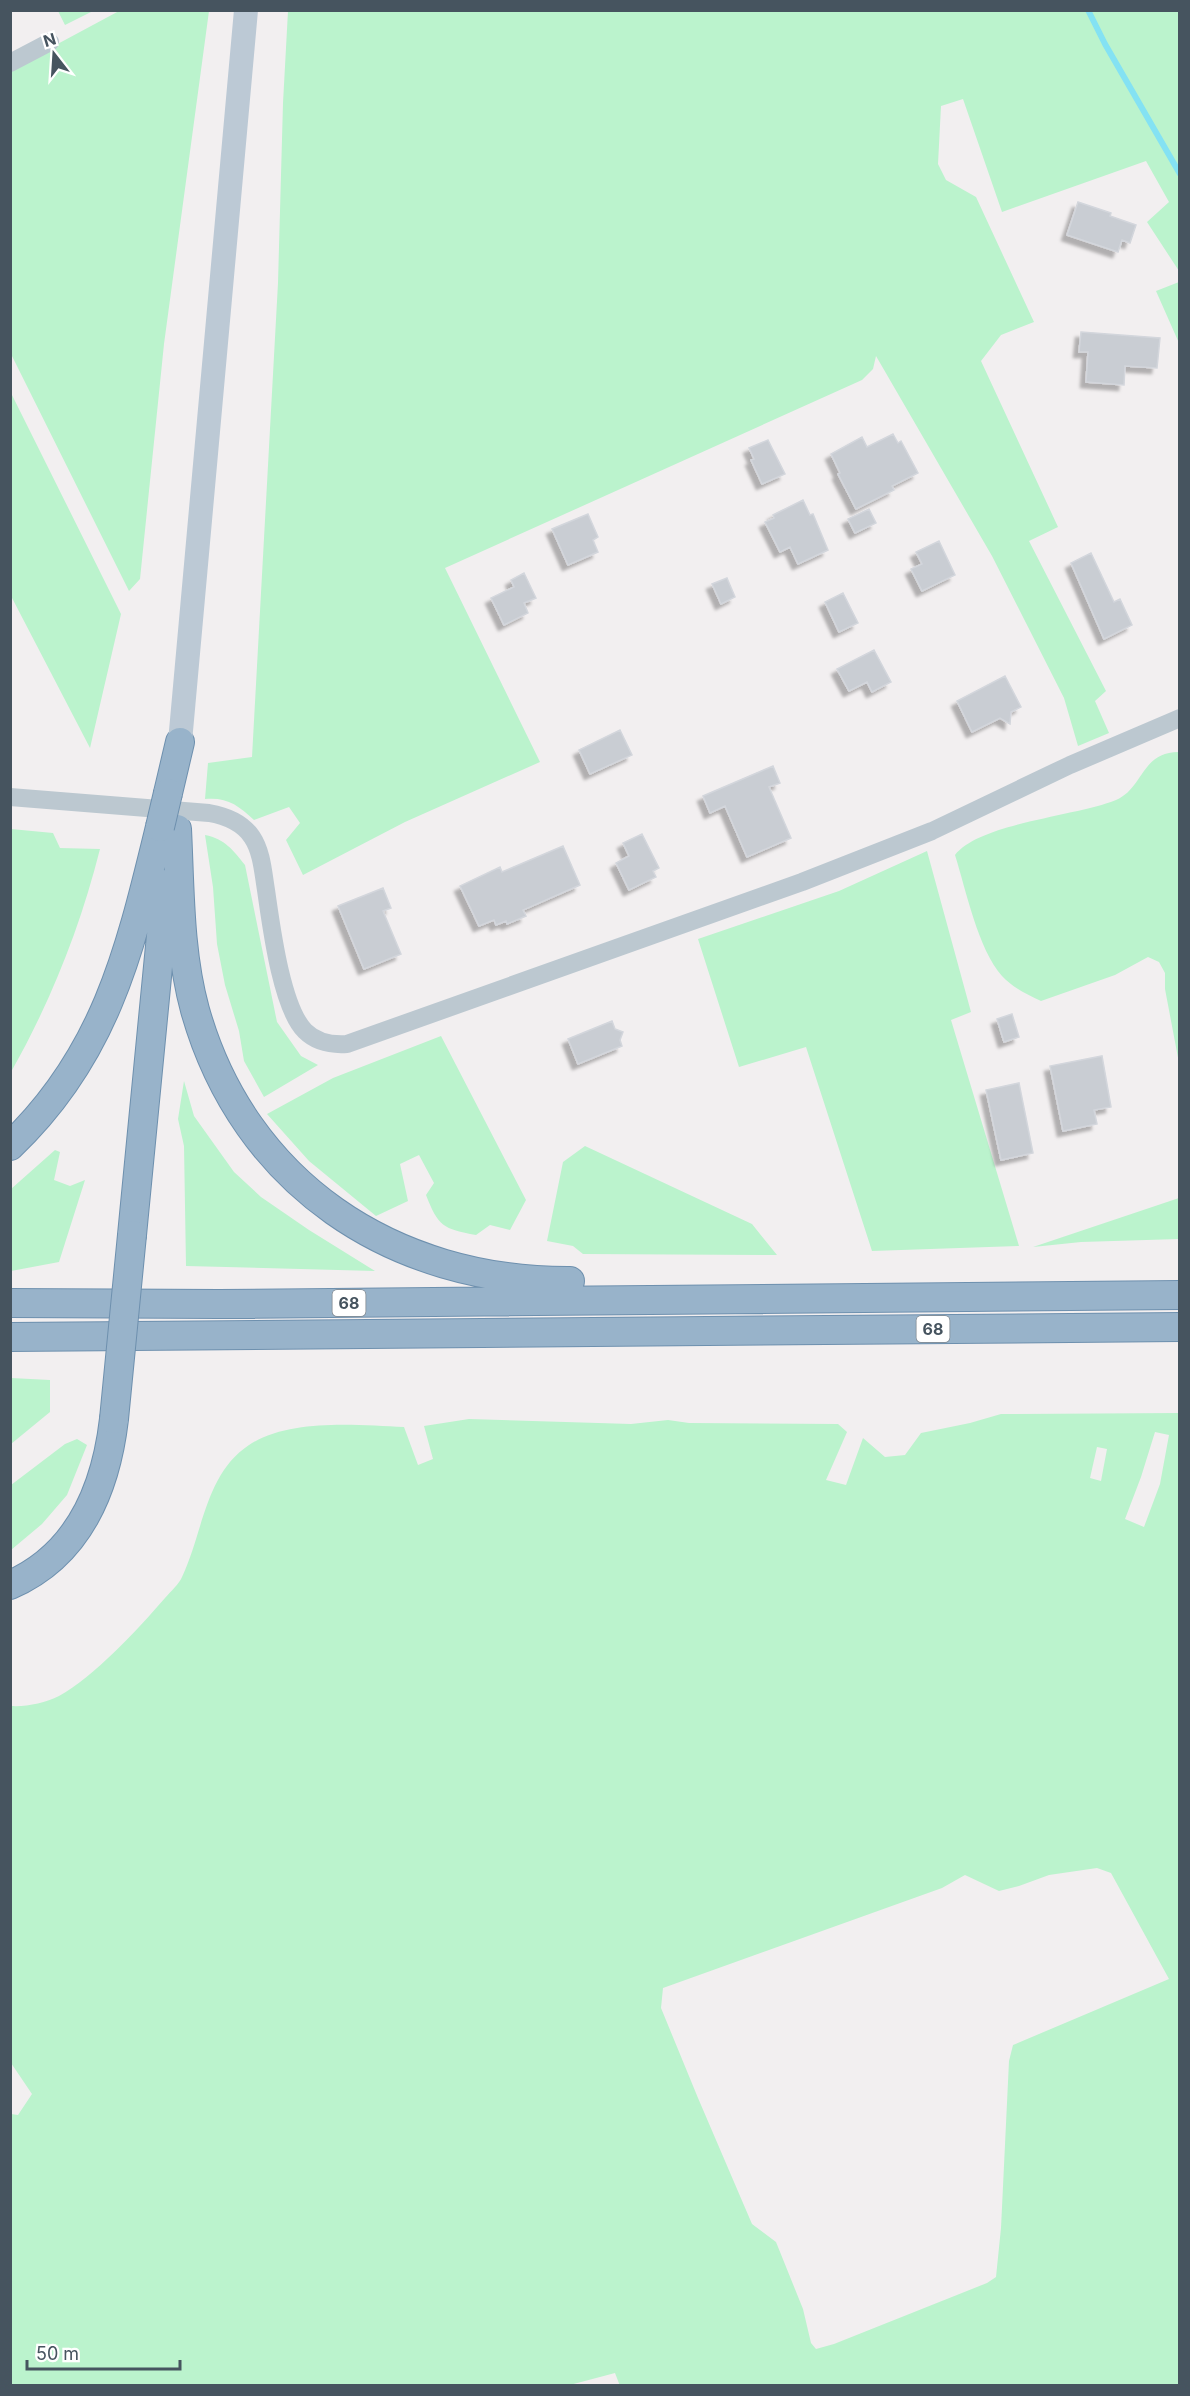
<svg xmlns="http://www.w3.org/2000/svg" width="1190" height="2396" font-family="Inter,sans-serif">
	<style>
		.green { fill: #bbf3cd; fill-rule: evenodd }
		.lines { fill: none; stroke-linecap: round; stroke-linejoin: round }
		.stream { stroke: #84e2f3; stroke-width: 6 }
		.building { fill: #c9cdd3; stroke: #d3d6dc; stroke-width: 1.5; filter: url(#shadow) }
		.trunk-casing { stroke: #6e90ae; stroke-width: 30 }
		.minor { stroke: #bcc8d0; stroke-width: 18 }
		.secondary { stroke: #bcc9d5; stroke-width: 24 }
		.trunk { stroke: #98b3ca; stroke-width: 28 }
		.trunk-bridge-casing { stroke: #6e90ae; stroke-width: 30; stroke-linecap: butt }
		.trunk-bridge { stroke: #98b3ca; stroke-width: 28 }
		.labels { text-anchor: middle; stroke-width: 4.5; stroke-linejoin: round; paint-order: stroke }
		.shield { fill: #fff; stroke: #7e878f; stroke-width: 1.5 }
		.shield-label { font-size: 16px; font-weight: bold; fill: #46545f }
	</style>
	<defs>
		<filter id="shadow"><feDropShadow dx="-5.5" dy="5.5" stdDeviation="1.5" flood-color="#0004"/></filter>
	</defs>
	<rect width="100%" height="100%" fill="#f2eff0"/>
	<path class="green" d="M58 11H93L65 25Z
		M119 11H209L164 344 140 579 129 591 11 354V69Z
		M288 11H1179V271L1147 222 1169 202 1146 161 1002 212 963 99 941 106 938 164 946 180 976 197 1034 322 1001 335 981 361 1058 527 1029 541 1106 691 1095 701 1109 733 1078 746 1064 698 992 556 876 356 873 369 862 380 445 568 540 762 405 822 303 875 286 840 300 823 289 807 254 820C238 805 227 797 205 799L208 763 252 757 278 283 283 103Z
		M1179 282H1180L1179 343 1156 291Z
		M11 393 121 614 90 748 11 596Z
		M1180 752V1063H1179L1165 989V973L1159 962 1148 957 1115 975 1041 1001C1027 994 1013 988 1002 976 978 949 966 890 955 855 980 823 1077 816 1116 800 1144 788 1141 751 1180 752Z
		M11 829 53 833 60 848 100 849C80 928 51 1001 11 1072Z
		M205 835C225 839 233 850 245 865L277 1022 301 1056 318 1065 264 1097 244 1061 239 1031 225 985 217 944 213 887Z
		M927 851 971 1012 951 1020 1019 1246 872 1251 806 1047 739 1067 698 939 839 891Z
		M441 1036 526 1200 510 1230 490 1225 476 1235C443 1229 438 1226 426 1195L434 1183 419 1155 400 1164 408 1201 376 1216 309 1161 267 1114 333 1078Z
		M184 1081 194 1116 234 1172 261 1197 309 1230 375 1271 186 1266 184 1146 178 1119Z
		M585 1146 752 1224 777 1255 583 1254 573 1246 547 1241 563 1162Z
		M55 1150 60 1152 54 1180 70 1186 85 1180 59 1262 11 1271V1189Z
		M1179 1198V1239L1081 1242 1033 1247Z
		M11 1378 50 1380V1412L11 1444Z
		M1179 1413V2385L620 2386 615 2373 566 2386 11 2385V2114L18 2115 32 2094 11 2063V1706C26 1707 45 1703 59 1696 93 1678 139 1628 165 1598 171 1591 179 1584 182 1577 203 1533 205 1474 249 1445 290 1418 357 1425 404 1427L418 1465 433 1459 424 1426 469 1419 631 1424 668 1420 689 1423 838 1424 847 1432 826 1480 846 1485 863 1438 885 1457 905 1455 921 1433 970 1423 1001 1414ZM1155 1432 1169 1435 1160 1484 1144 1527 1125 1519 1141 1477ZM1097 1447 1107 1449 1101 1481 1090 1478ZM1097 1868 1111 1873 1169 1979 1013 2045 1009 2061 1001 2228 996 2277 987 2283 834 2344 816 2349 811 2343 803 2309 776 2242 752 2224 698 2098 661 2008 663 1988 942 1888 965 1875 999 1891 1019 1886 1049 1875Z
		M77 1439 87 1445 67 1495 42 1524 11 1550V1485L65 1444Z"/>
	<g class="lines">
		<path class="stream" d="M1088 10 1105 44 1180 174"/>
	</g>
	<path class="building" d="M1078 202 1111 213 1110 216 1136 225 1130 243 1122 240 1118 252 1067 235Z
		M1081 332 1160 338 1157 368 1125 366 1124 385 1086 382 1088 352H1079Z
		M893 434 898 443 901 441 918 473 892 486 894 490 856 509 838 474 840 473 831 454 862 437 867 447Z
		M768 440 785 474 762 484 751 460 754 459 749 448Z
		M803 500 810 515 813 514 828 550 798 564 790 547 780 552 765 522 774 518 773 515Z
		M869 509 876 523 855 533 848 519Z
		M588 514 598 537 593 540 598 552 568 565 552 529Z
		M939 541 955 575 922 591 911 569 922 564 916 552Z
		M1091 553 1114 602 1120 599 1132 625 1104 639 1071 563Z
		M524 573 536 598 524 603 528 613 504 625 491 598 514 587 511 580Z
		M727 578 735 597 721 604 712 584Z
		M843 593 858 623 839 632 825 602Z
		M874 650 891 682 872 692 867 682 849 691 837 669Z
		M1005 676 1021 707 1011 712 1010 724 1000 718 972 732 957 701Z
		M620 730 632 755 590 774 579 750Z
		M773 766 780 783 769 787 791 838 747 857 725 806 710 813 703 796Z
		M642 834 659 868 653 871 656 877 629 890 616 863 629 856 623 843Z
		M563 846 580 885 523 910 526 916 507 924 506 921 496 925 494 920 479 926 460 886 500 867 502 872Z
		M383 888 391 908 383 911 401 954 364 969 338 906Z
		M1012 1014 1019 1037 1004 1042 997 1019Z
		M612 1021 615 1029 623 1032 620 1040 622 1046 578 1064 568 1039Z
		M1102 1056 1111 1107 1094 1110 1097 1124 1063 1131 1050 1066Z
		M1019 1083 1033 1153 1001 1160 986 1090Z"/>
	<g class="lines">
		<g class="trunk-casing">
			<path id="trunk" d="M168 793 180 742
				M177 829C180 889 179 952 195 1010 244 1184 393 1282 570 1281
				M10 1146C106 1055 130 950 160 827
				M132 1235 166 884
				M10 1303 219 1304 1180 1295
				M10 1337 1180 1327
				M10 1585C79 1555 106 1488 114 1419"/>
		</g>
		<path class="minor" d="M10 63 50 42
			M10 797 209 813C226 816 242 822 252 837 262 852 263 872 266 890 271 924 281 1007 305 1031 316 1042 332 1045 347 1044L802 882 932 831 1070 765 1180 718"/>
		<path class="secondary" d="M180 742 246 10"/>
		<use href="#trunk" class="trunk"/>
		<g class="trunk-bridge-casing">
			<path id="trunk-bridge" d="M160 827 168 793
				M114 1419 132 1235"/>
		</g>
		<use href="#trunk-bridge" class="trunk-bridge"/>
	</g>
	<g class="labels">
		<g class="shield">
			<rect x="332.5" y="1290" width="33" height="26" rx="4.5"/>
			<rect x="916.5" y="1316" width="33" height="26" rx="4.5"/>
		</g>
		<g class="shield-label">
			<text x="349" y="1309">68</text>
			<text x="933" y="1335">68</text>
		</g>
	</g>
	<rect width="1190" height="2396" fill="none" stroke="#46545f" stroke-width="24"/>
	<g transform="translate(54 54) rotate(343)" stroke="#ffffff" stroke-width="4.5" paint-order="stroke">
	<path d="M0-4.5L10 22L0 15L-10 22Z" fill="#46545f"/>
	<text y="-9" font-size="16" font-weight="bold" text-anchor="middle" fill="#46545f">N</text>
	</g>
	<path d="M27 2360v9h153v-9" fill="none" stroke="#46545f" stroke-width="3"/>
	<text x="36" y="2360" font-size="18" fill="#46545f" stroke="#ffffff" stroke-width="4.5" paint-order="stroke">50 m</text>
</svg>
